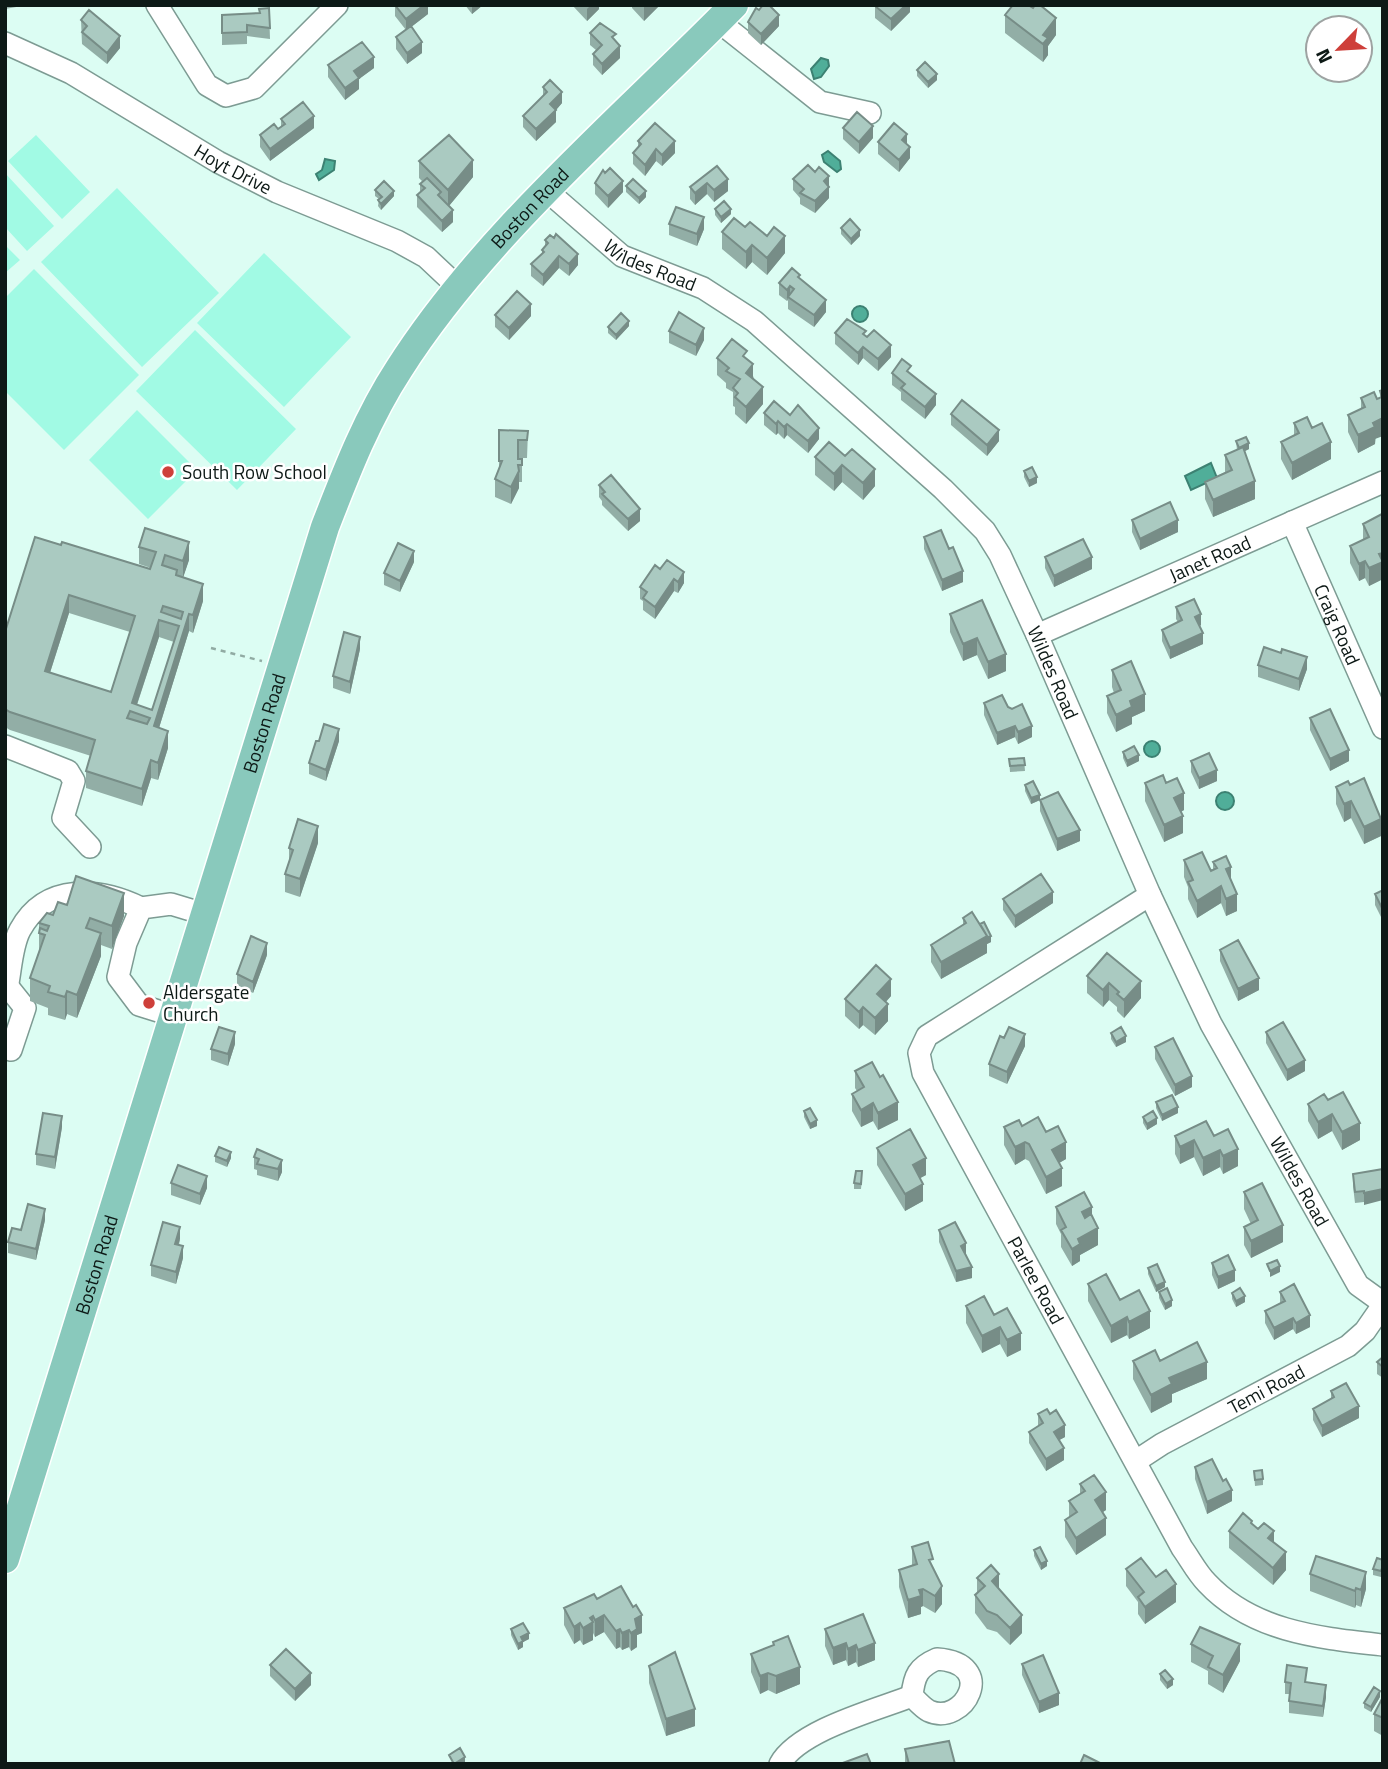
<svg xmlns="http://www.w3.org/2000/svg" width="1388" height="1769" font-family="'Titillium Web',sans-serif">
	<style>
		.green { fill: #a1fae4 }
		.water { fill: #50ae99; stroke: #3c8172; stroke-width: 2 }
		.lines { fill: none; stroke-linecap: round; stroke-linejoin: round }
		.minor-casing { stroke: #7d9b93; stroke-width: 24 }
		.major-casing { stroke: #fff; stroke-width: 31 }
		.path { stroke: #91aba3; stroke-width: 2.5; stroke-dasharray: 5 5; stroke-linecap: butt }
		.minor { stroke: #fff; stroke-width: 21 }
		.major { stroke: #89c9bc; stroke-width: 28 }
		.wall { fill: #92aea6; fill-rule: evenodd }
		.shaded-wall { fill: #778d87 }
		.building { fill: #aacac1; stroke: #778d87; stroke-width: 2; fill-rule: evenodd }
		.poi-dot { fill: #ce3f3a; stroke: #fff; stroke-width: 2.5 }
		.labels { text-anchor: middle; stroke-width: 5; stroke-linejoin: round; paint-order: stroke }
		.street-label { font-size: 19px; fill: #0d1916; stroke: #fff }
		.poi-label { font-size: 19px; fill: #0d1916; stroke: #fff; text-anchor: start }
	</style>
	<rect width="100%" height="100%" fill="#dcfdf3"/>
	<path class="green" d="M36 135 90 192 62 219 8 161Z
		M5 173 54 226 27 251 5 227Z
		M117 188 219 293 142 367 41 262Z
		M5 245 20 260 5 273Z
		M264 253 351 337 284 407 197 323Z
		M34 269 139 375 64 450 5 391V298Z
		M195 330 296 429 237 490 136 391Z
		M137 410 197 470 148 519 89 460Z"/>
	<path class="water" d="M821 58 828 60 829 66 821 77 814 79 811 69Z
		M828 151 840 161 841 169 837 172 824 162 822 155Z
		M325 159 335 161 334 170 319 180 316 174 322 170Z
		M852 314a8 8 0 1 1 16 0a8 8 0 1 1-16 0Z
		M1211 463 1217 478 1191 490 1185 476Z
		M1144 749a8 8 0 1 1 16 0a8 8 0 1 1-16 0Z
		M1216 801a9 9 0 1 1 18 0a9 9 0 1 1-18 0Z"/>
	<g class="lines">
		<g class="minor-casing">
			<g id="minor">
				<path d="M157 5 207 85 226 96 254 88 337 5"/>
				<path d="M718 21 820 102 870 113"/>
				<path id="s1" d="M5 43 71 73 218 162 277 192 397 241 426 257 460 289"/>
				<path id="s2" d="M546 190 622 256 703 288 754 321 943 489 985 531 1000 555 1037 635 1150 895 1211 1024 1358 1285 1383 1303"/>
				<path id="s3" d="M1292 522 1383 728"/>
				<path id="s4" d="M1037 635 1383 482"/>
				<path d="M5 746 68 771 74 781 63 818 90 847"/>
				<path id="s5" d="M1150 895 927 1036 919 1053 923 1073 1182 1548C1190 1559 1197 1573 1207 1583 1253 1632 1320 1638 1383 1645"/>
				<path d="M5 983 25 1008 11 1050 5 1048"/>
				<path d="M8 983C11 967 12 945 20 930 46 882 100 888 141 908"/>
				<path d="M171 1015 139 1005 118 977 126 943 141 908 171 904 204 914"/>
				<path id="s6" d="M1136 1461 1162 1444 1348 1346 1365 1331 1383 1305"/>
				<path d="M937 1659C999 1663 964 1727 929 1711 923 1708 917 1701 912 1696 914 1676 918 1667 937 1659Z"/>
				<path d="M780 1764C799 1730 876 1710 912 1696"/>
			</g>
		</g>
		<g class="major-casing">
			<g id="major">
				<path id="s7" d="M5 1559 325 527C346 473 367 418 399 369 484 235 622 119 734 5"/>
			</g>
		</g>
		<path class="path" d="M211 648 262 661"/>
		<use href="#minor" class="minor"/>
		<use href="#major" class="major"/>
	</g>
	<path class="wall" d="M5 5H22V6L5 9Z
		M395 5H428V14L411 27 422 53 407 64 396 49V37L406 30 395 16Z
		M465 5H483L472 14Z
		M572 5H599V9L587 21Z
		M632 5H660L644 21 632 8Z
		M910 5V12L891 31 875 18V6Z
		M269 8 270 39 247 36V44L222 45V15L259 13Z
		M1033 8 1056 35 1048 46V55L1043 62 1005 33V15Z
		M81 20 120 48 107 64 82 44Z
		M748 22 779 26 761 45 748 33Z
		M590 33 616 41 620 58 602 75 593 65V54L596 50 590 45Z
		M328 65 374 68 359 79V89L345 100 328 77Z
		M917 70 937 80 928 88 917 76Z
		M543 87 562 103 556 110V122L536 141 523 127V116L543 96Z
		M281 119 314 128 270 161 260 147V135L281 127Z
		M843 128 873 138 859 154 843 139Z
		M638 141 675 153 662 166 656 161 645 176 633 164V153L638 147Z
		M878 142 910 158 899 172 878 154Z
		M419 161 473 177 449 206 453 222 442 232 417 207V195L420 192V184L422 181 419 178Z
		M717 166 728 191 714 202 707 194 695 205 690 199V187Z
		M793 179 829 186V198L815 213 800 204V198L793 190Z
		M595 183 623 192 608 208 595 194Z
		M626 186 646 197 639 204 626 192Z
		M375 190 394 196 381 210 378 206 379 199 375 196Z
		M715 209 731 214 721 223 715 215Z
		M669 224 704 229 697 246 669 235Z
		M745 227 785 253 767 275 752 262 746 269 722 249V232Z
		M841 228 860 236 851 245 841 234Z
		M545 240 578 265 569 276 559 268 543 286 531 276V264L542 254V250L545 247Z
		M800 279 826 312 814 327 788 309V300L787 301 779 295V283Z
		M495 315 531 316 509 340 495 327Z
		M629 326 616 340 608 333V327Z
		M669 331 704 340 696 356 669 343Z
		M835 333 866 336 891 357 878 371 863 358 858 365 835 344Z
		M717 358 747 359 763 404 746 424 735 414V407L733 406V392L726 388V383L717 375Z
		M892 373 911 374 936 405 925 419 901 400V392L892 385Z
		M1383 390 1375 444 1358 453 1348 432V415L1361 409V398L1377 399 1380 398V391Z
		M764 413 790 415 819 439 808 453 787 435 784 439 778 433 776 435 764 425Z
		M951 414 999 441 987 456 951 425Z
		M1294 423 1312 428 1331 459 1292 480 1281 459V442L1294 436Z
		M499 430 528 431 527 458H518V459H522V482H519V488L511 504 495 497V479L499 470Z
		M1236 441 1249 449 1245 451 1255 499 1213 517 1205 499V482L1225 472V455L1237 450Z
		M829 442 875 486 863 500 842 482 834 491 815 475V457Z
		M1024 471 1037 483 1029 487 1024 477Z
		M599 485 640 521 628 531 602 505V501L599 497Z
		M1383 516V579L1369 586 1365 578 1359 581 1350 563V546L1363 540V524Z
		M1132 520 1178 532 1140 550 1132 532Z
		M924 537 949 549 963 582 942 591 924 549Z
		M61 545 150 569 151 568 139 564V547L189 560 183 577 203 601 193 633 189 631 159 728 168 748 158 780 151 778 142 806 86 788V771L91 756 10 730 5 727V632ZM69 613 130 632 111 692 50 673ZM159 637 174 642 152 710 137 705Z
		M1045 557 1092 569 1054 587 1045 568Z
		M414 562 400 592 384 585V573Z
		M655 565 684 583 678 593 674 591 655 619 643 610V601L640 599V587Z
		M982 600 1006 671 988 679 977 655 963 661 950 632V614Z
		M1176 607 1201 625 1200 626 1203 644 1170 659 1162 641V630L1178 622 1176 619Z
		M360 649 350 694 333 688V676Z
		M1258 665 1307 669 1299 691 1258 677Z
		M1112 670 1145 711 1132 717V724L1116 732 1107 713V696L1114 693 1112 687Z
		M984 703 1008 707 1032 737 1018 744 1015 737 997 745 984 715Z
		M1310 718 1349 761 1330 771 1310 730Z
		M319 741H339L326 781 309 774V763Z
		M1123 752 1139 761 1127 767 1123 758Z
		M1024 758 1025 771 1010 772 1009 759Z
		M1191 761 1217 781 1199 789 1191 772Z
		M1348 781 1381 836 1364 844 1351 818 1344 822 1336 804V787Z
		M1145 783H1166L1184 810 1181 812 1183 833 1164 842 1145 801Z
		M1025 785 1040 800 1031 804 1025 791Z
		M1040 800 1080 841 1057 851 1040 811Z
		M318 843 300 897 285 892V874L289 863V848Z
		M1184 860 1211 871 1213 870V862L1231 879 1237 911 1226 916 1221 903 1197 918 1188 899V887L1184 877Z
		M1383 890V921L1375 905V894Z
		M1003 899 1053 903 1015 928 1003 910Z
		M67 905 124 916 112 949 101 945V956L77 1018 67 1014 65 1020 48 1015V1008L30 1001V978L39 954V923Z
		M963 918 991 942 987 944V953L941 979 931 962V945L963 925Z
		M1220 950 1259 990 1238 1001 1220 961Z
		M1107 953 1141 998 1124 1018 1117 1011V1007L1109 1000 1103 1007 1087 993V976Z
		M267 955 253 993 237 985V974Z
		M891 996 886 1002 888 1021 875 1035 863 1025 859 1029 845 1016V999Z
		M1266 1032 1305 1071 1287 1081 1266 1043Z
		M1111 1033 1126 1042 1116 1047 1111 1039Z
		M1004 1038 1025 1046 1007 1084 989 1076V1064Z
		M235 1044 228 1066 211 1060V1049Z
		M1155 1047 1192 1087 1175 1096 1155 1059Z
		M855 1071 898 1120 878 1130 873 1121 861 1127 852 1111V1094L857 1091 855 1088Z
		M1328 1100 1360 1140 1342 1150 1332 1131 1318 1139 1308 1121V1104Z
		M1156 1102 1178 1113 1162 1121 1156 1108Z
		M804 1111 817 1126 810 1129 804 1117Z
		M1143 1117 1157 1124 1147 1130 1143 1123Z
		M1022 1126 1046 1132 1066 1159 1059 1163 1062 1186 1046 1194 1029 1161 1025 1159 1015 1165 1004 1145V1127Z
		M62 1127 55 1169 36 1165V1154Z
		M1175 1136H1214L1238 1166 1223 1174 1220 1167 1203 1176 1194 1157 1180 1164 1175 1154Z
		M877 1148 926 1175 920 1178 923 1201 905 1211 877 1165Z
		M215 1156 231 1158 227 1167 215 1162Z
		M254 1157 282 1172 278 1181 257 1175V1170L254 1169Z
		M1383 1169 1364 1205V1202L1355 1203 1353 1186V1174Z
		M862 1177 861 1189H854V1183Z
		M171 1183 207 1188 200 1205 171 1195Z
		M1244 1192 1283 1242 1251 1258 1244 1245V1227L1251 1224 1244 1209Z
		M1056 1207 1092 1216 1098 1245 1080 1255V1261L1072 1266 1061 1247V1234L1056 1224Z
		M45 1220 36 1260 8 1253V1242L21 1230Z
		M939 1230 966 1254 972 1278 956 1282 939 1242Z
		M180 1239 179 1245 183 1258 176 1284 151 1276V1265Z
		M1212 1263 1235 1281 1218 1289 1212 1275Z
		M1148 1268 1165 1287 1156 1292 1148 1274Z
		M1088 1284 1120 1300 1150 1328 1129 1339 1127 1335 1111 1343 1088 1301Z
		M1159 1292 1172 1306 1165 1310 1159 1298Z
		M1280 1292 1310 1327 1296 1334 1293 1329 1274 1340 1265 1323V1311L1280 1303Z
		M1232 1293 1245 1302 1236 1307 1232 1299Z
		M966 1306 994 1315 1021 1350 1007 1357 1000 1344 982 1353 966 1323Z
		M1383 1357V1378L1377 1374V1362Z
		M1133 1361H1160L1207 1379 1172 1394V1402L1151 1413 1133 1379Z
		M1331 1391 1359 1418 1322 1437 1313 1420V1409L1331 1399Z
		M1038 1414 1065 1437 1059 1440 1064 1460 1046 1471 1029 1443V1432L1038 1426Z
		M1195 1467 1223 1481 1232 1501 1207 1514 1195 1479Z
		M1254 1471 1263 1479V1485L1255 1486Z
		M1080 1484 1106 1510 1103 1512 1106 1535 1076 1555 1065 1537V1520L1069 1517V1501L1080 1494Z
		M1252 1524 1274 1542 1286 1570 1273 1585 1229 1548V1531Z
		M912 1547 933 1569 942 1604 935 1613 923 1606 921 1607V1614L908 1618 899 1587V1570L912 1566Z
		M1034 1550 1047 1566 1041 1570 1034 1556Z
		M1383 1560 1381 1577 1373 1575V1569Z
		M1126 1569 1156 1577 1176 1602 1145 1624 1138 1614V1602L1126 1586Z
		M1310 1574 1366 1589 1361 1607 1356 1605 1355 1608 1310 1591Z
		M977 1578 999 1589 1022 1633 1010 1645 997 1632 987 1629 975 1613V1595L977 1593Z
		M597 1599 642 1633 637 1635V1647L631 1651 629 1647 622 1650 620 1647 616 1649 604 1632 595 1637 593 1633V1640L583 1645 580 1640 574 1644 564 1625V1608Z
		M863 1614 875 1660 858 1667 856 1662 848 1666 846 1660 833 1665 825 1646V1629Z
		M511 1629 529 1639 523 1642V1647L518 1650 511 1635Z
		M773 1642 800 1684 776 1694 768 1690 760 1694 751 1672V1654L773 1645Z
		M1191 1644 1240 1661 1223 1693 1208 1684V1671L1191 1662Z
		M1022 1664 1059 1705 1039 1713 1022 1675Z
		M270 1665 311 1685 295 1701 270 1676Z
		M649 1666 695 1726 666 1736 649 1683Z
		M1160 1674 1173 1685 1167 1689 1160 1680Z
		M1285 1682 1306 1683 1326 1697 1323 1717 1289 1713V1694H1285Z
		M1380 1697 1371 1712 1364 1708V1703Z
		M1383 1697V1736L1374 1731V1714Z
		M905 1749 955 1764H905Z"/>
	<path class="shaded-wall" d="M424 5H428V14L406 31V19Z
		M472 5H483L472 14Z
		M591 5H599V9L587 21V9Z
		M644 5H660L644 21Z
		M906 5H910V12L891 31V19Z
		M779 15V26L761 45V34Z
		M1056 18V35L1048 46V55L1043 62V35Z
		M120 36V48L107 64V53Z
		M422 42V53L407 64V53Z
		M620 46V58L602 75V64Z
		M374 57V68L359 79V89L345 100V88L354 71Z
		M937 74V80L928 88V82Z
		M562 92V103L556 110V122L536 141V129L550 104Z
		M314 116V128L270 161V149Z
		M873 126V138L859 154V142Z
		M907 134V146L902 140Z
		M675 141V153L662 166V155Z
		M910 147V158L899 172V160Z
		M656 149V161L645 176V165Z
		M473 160V177L448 207V190Z
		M829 176V198L815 213V201L824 181Z
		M728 179V191L714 202V190Z
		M623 181V192L608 208V196Z
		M707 183V194L695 205V193Z
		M394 191V196L381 210V204Z
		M646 191V197L639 204V198Z
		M731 209V214L721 223V217Z
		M453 210V222L442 232V221Z
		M704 217V229L697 246V234Z
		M860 230V236L851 245V239Z
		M785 236V253L767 275V258Z
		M752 245V262L746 269V252Z
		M578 254V265L569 276V264Z
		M559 256V268L543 286V275Z
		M790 286V298L788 297 787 301V290Z
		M826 300V312L814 327V315Z
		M531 304V316L509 340V328Z
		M629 321V326L616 340V335Z
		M704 328V340L696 356V345Z
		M891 345V357L878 371V359Z
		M863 347V358L858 365V353Z
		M753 364V381L746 373Z
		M763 387V404L746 424V407Z
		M936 394V405L925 419V407Z
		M1383 418V436L1375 439V444L1358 453V435L1373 423Z
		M778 421V433L776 435V424Z
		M787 424V435L784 439V427Z
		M819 428V439L808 453V441Z
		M999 430V441L987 456V445Z
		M1331 442V459L1292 480V463Z
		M1249 443V449L1239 454V448Z
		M842 465V482L834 491V474Z
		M875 469V486L863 500V483Z
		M519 471V488L511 504V487Z
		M1037 477V483L1029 487V481Z
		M1255 481V499L1213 517V500Z
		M640 509V521L628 531V519Z
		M1178 520V532L1140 550V539Z
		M189 542V560L183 578V561Z
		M414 551V562L400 592V581Z
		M1383 553V579L1369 586V568L1379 554Z
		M1092 557V569L1054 587V576Z
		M1365 561V578L1359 581V564Z
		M963 571V582L942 591V580Z
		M684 572V583L678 593V582Z
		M674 579V591L655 619V607Z
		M203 584V601L193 633V615Z
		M69 595V613L45 688V671Z
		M189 614V631L154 744V726Z
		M1201 614V625L1195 628V617Z
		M159 620V637L134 713 132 703Z
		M1203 633V644L1170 659V648Z
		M360 637V649L350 694V682Z
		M977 638V655L963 661V644Z
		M1006 654V671L988 679V662Z
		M1307 657V669L1299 691V679Z
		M1145 694V711L1132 717V724L1116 732V715L1130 701Z
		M1015 726V737L997 745V733Z
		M1032 726V737L1018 744V732Z
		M339 729V741L326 781V770Z
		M168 731V748L158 780V763Z
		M1349 750V761L1330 771V759Z
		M1139 755V761L1127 767V761Z
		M151 760V778L142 806V789Z
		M1217 770V781L1199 789V778Z
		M1184 793V810L1174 815V798Z
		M1040 795V800L1031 804V798Z
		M1351 801V818L1344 822V804Z
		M1183 816V833L1164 842V825Z
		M1381 819V836L1364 844V827Z
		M318 826V843L300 897V879Z
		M1080 830V841L1057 851V839Z
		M1231 867V885L1226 869Z
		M1221 886V903L1197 918V901Z
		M1053 892V903L1015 928V916Z
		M124 893V916L112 949V926Z
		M1237 894V911L1226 916V899Z
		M101 933V956L77 1018V995Z
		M987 936H991V942L987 944V953L941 979V962Z
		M267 943V955L253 993V982Z
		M1259 978V990L1238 1001V989Z
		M891 979V996L877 1011V994Z
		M1141 981V998L1124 1018V1000Z
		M1109 983V1000L1103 1007V990Z
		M67 991V1014L65 1020V997Z
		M888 1004V1021L875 1035V1018Z
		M863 1007V1025L859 1029V1012Z
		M235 1032V1044L228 1066V1054Z
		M1025 1034V1046L1007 1084V1072Z
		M1126 1036V1042L1116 1047V1042Z
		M1305 1060V1071L1287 1081V1070Z
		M1192 1076V1087L1175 1096V1085Z
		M898 1102V1120L878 1130V1113Z
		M873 1103V1121L861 1127V1110Z
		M1178 1107V1113L1162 1121V1115Z
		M1332 1114V1131L1318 1139V1122Z
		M62 1116V1127L55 1169V1157Z
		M1157 1118V1124L1147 1130V1124Z
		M817 1120V1126L810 1129V1124Z
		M1360 1123V1140L1342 1150V1132Z
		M1194 1140V1157L1180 1164V1147Z
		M1025 1142V1159L1015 1165V1147Z
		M1066 1142V1159L1052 1167V1150Z
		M1238 1149V1166L1223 1174V1156Z
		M1220 1150V1167L1203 1176V1158Z
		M231 1152V1158L227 1167V1161Z
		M926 1158V1175L913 1182V1165Z
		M282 1160V1172L278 1181V1169Z
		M1062 1168V1186L1046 1194V1177Z
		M207 1176V1188L200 1205V1194Z
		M923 1184V1201L905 1211V1194Z
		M1383 1189V1200L1364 1205V1193Z
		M1092 1207V1224L1082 1230V1212Z
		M45 1209V1220L36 1260V1249Z
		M1283 1225V1242L1251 1258V1241Z
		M180 1227V1239L175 1255V1244Z
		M1098 1228V1245L1080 1255V1261L1072 1266V1249L1078 1239Z
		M966 1243V1254L961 1257V1246Z
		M183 1246V1258L176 1284V1272Z
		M1280 1266V1272L1270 1277V1271Z
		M972 1267V1278L956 1282V1271Z
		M1235 1270V1281L1218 1289V1277Z
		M1165 1282V1287L1156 1292V1286Z
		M1245 1296V1302L1236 1307V1301Z
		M1172 1300V1306L1165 1310V1304Z
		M1150 1311V1328L1129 1339V1322Z
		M1310 1315V1327L1296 1334V1323Z
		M1127 1317V1335L1111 1343V1326Z
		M1293 1318V1329L1274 1340V1328Z
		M1000 1327V1344L982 1353V1336Z
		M1021 1333V1350L1007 1357V1340Z
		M1207 1362V1379L1172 1394V1402L1151 1413V1395L1169 1378Z
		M1359 1406V1418L1322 1437V1426Z
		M1065 1425V1437L1054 1443V1432Z
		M1064 1448V1460L1046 1471V1459Z
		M1232 1490V1501L1207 1514V1502Z
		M1106 1492V1510L1095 1517V1500Z
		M1106 1518V1535L1076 1555V1538Z
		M1274 1531V1548L1268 1538Z
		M1286 1552V1570L1273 1585V1568Z
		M1047 1561V1566L1041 1570V1564Z
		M1366 1572V1589L1361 1607V1590Z
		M999 1574V1591L992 1581Z
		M1176 1584V1602L1145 1624V1607Z
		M942 1586V1604L935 1613V1596Z
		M1356 1588V1605L1355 1608V1591Z
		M923 1589V1606L921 1607V1614L908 1618V1600L919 1590Z
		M604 1615V1632L595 1637V1620Z
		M642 1615V1633L637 1635V1647L631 1651V1633L635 1619Z
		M1022 1615V1633L1010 1645V1628Z
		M593 1616V1640L583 1645V1628L590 1618Z
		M580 1623V1640L574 1644V1627Z
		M620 1629V1647L616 1649V1631Z
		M629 1630V1647L622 1650V1633Z
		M529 1633V1639L523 1642V1647L518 1650V1644L521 1637Z
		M846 1643V1660L833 1665V1648Z
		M875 1643V1660L858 1667V1650Z
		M1240 1644V1661L1223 1693V1675Z
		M856 1645V1662L848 1666V1649Z
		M800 1667V1684L776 1694V1676Z
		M311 1673V1685L295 1701V1689Z
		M768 1673V1690L760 1694V1676Z
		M1173 1679V1685L1167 1689V1683Z
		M1326 1685V1697L1323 1717V1706Z
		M1380 1691V1697L1371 1712V1707Z
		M1059 1693V1705L1039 1713V1702Z
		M695 1709V1726L666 1736V1719Z
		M465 1757V1763L464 1764H454Z"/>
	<path class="building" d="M395 5H424L406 19Z
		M763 5H769L779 15 761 34 748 22 756 8 759 10Z
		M876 5H906L891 19 875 6Z
		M1013 5H1028L1033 8 1035 5H1040L1056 18 1043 35 1048 38 1043 44 1005 15Z
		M269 8 270 28 247 25V32L222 33V15L260 13 259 9Z
		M89 10 120 36 107 53 82 32 87 26 81 20Z
		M600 23 616 34 612 37 620 46 602 64 593 54 602 45 590 33Z
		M411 26 422 42 407 53 396 37Z
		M362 42 374 57 354 71 359 78 345 88 328 65Z
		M925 62 937 74 928 82 917 70Z
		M550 80 562 92 550 104 556 110 536 129 523 116 547 92 543 87Z
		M303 102 314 116 270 149 260 135 274 124 278 129 285 124 281 119Z
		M857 112 873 126 859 142 843 128Z
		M655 123 675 141 662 155 656 149 645 165 633 153 641 144 638 141Z
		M894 123 907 134 902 140 910 147 899 160 878 142Z
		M449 135 473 160 448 190 419 161Z
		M808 165 815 172 819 167 829 176 824 181 829 187 815 201 800 193 804 189 793 179Z
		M717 166 728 179 714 190 707 183 695 193 690 187Z
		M610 168 623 181 608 196 595 183 603 170 605 173Z
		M427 178 441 192 438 195 453 210 442 221 417 195 425 188 420 184Z
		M633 179 646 191 639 198 626 186Z
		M384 181 394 191 381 204 378 200 382 197 375 190Z
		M724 201 731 209 721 217 715 209Z
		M676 207 704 217 697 234 669 224Z
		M734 218 745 227 750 222 767 236 774 227 785 236 767 258 752 245 746 252 722 232Z
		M850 219 860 230 851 239 841 228Z
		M556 234 578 254 569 264 559 256 543 275 531 264 544 252 542 250 548 243 545 240 550 235 554 238Z
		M792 268 800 275 798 277 826 300 814 315 788 297 794 289 790 286 787 290 779 283Z
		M517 291 531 304 509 328 495 315Z
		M679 312 704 328 696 345 669 331Z
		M621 313 629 321 616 335 608 327Z
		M847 319 866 331 863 334 867 337 874 330 891 345 878 359 863 347 858 353 835 333Z
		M732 339 747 351 743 356 753 364 746 373 763 387 746 407 735 397 738 393 733 388 740 379 726 371 729 368 717 358Z
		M902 359 911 366 907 371 936 394 925 407 901 388 905 384 892 373Z
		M1383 390V418L1373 423 1375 427 1358 435 1348 415 1365 407 1361 398 1374 392 1377 399 1382 397 1380 391Z
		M962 400 999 430 987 445 951 414Z
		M774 401 790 415 798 405 819 428 808 441 787 424 784 427 778 421 776 424 764 413Z
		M1307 417 1312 428 1322 423 1331 442 1292 463 1281 442 1299 433 1294 423Z
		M499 430 528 431 527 440H518V459H522V465H518L519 471 511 487 495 479 502 461H499Z
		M1246 437 1249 443 1239 448 1236 441Z
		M829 442 845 456 852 449 875 469 863 483 842 465 834 474 815 457Z
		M1243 447 1255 481 1213 500 1205 482 1232 470 1225 455Z
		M1032 467 1037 477 1029 481 1024 471Z
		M611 475 640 509 628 519 602 494 605 492 599 485Z
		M1170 502 1178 520 1140 539 1132 520Z
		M1382 514 1383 553 1379 554 1383 562 1369 568 1365 561 1359 564 1350 546 1369 537 1363 524Z
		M145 528 189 542 183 561 165 555 162 565 177 570 176 575 203 584 193 615 189 614 154 726 168 731 158 763 151 760 142 789 86 771 95 740 10 712 5 709V632L35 537 61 545 62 542 150 569 156 552 139 547ZM69 595 135 616 111 692 45 671ZM163 606 183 612 181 619 161 612ZM159 620 179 626 152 710 132 703ZM130 711 150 718 147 724 127 718Z
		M941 530 949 549 953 547 963 571 942 580 924 537Z
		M1083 539 1092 557 1054 576 1045 557Z
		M398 543 414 551 400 581 384 573Z
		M667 560 684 572 678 582 674 579 655 607 643 598 647 592 640 587 655 565 660 569Z
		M1194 599 1201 614 1195 617 1203 633 1170 648 1162 630 1182 620 1176 607Z
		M982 600 1006 654 988 662 977 638 963 644 950 614Z
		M344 632 360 637 350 682 333 676Z
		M1264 647 1281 653 1282 649 1307 657 1299 679 1258 665Z
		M1131 661 1145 694 1130 701 1132 707 1116 715 1107 696 1121 690 1112 670Z
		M1002 695 1008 707 1012 709 1022 704 1032 726 1018 732 1015 726 997 733 984 703Z
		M1330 709 1349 750 1330 759 1310 718Z
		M324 724 339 729 326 770 309 763 316 741H319Z
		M1134 746 1139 755 1127 761 1123 752Z
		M1209 753 1217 770 1199 778 1191 761Z
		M1024 758 1025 765 1010 766 1009 759Z
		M1163 775 1166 783 1177 778 1184 793 1174 798 1183 816 1164 825 1145 783Z
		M1364 778 1381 819 1364 827 1351 801 1344 804 1336 787 1348 781 1350 785Z
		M1033 781 1040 795 1031 798 1025 785Z
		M1058 792 1080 830 1057 839 1040 800Z
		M298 819 318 826 300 879 285 874 293 850 289 848Z
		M1202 852 1211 871 1217 868 1213 862 1226 856 1231 867 1226 869 1237 894 1226 899 1221 886 1197 901 1188 882 1193 880 1184 860Z
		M1041 874 1053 892 1015 916 1003 899Z
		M76 876 124 893 112 926 90 918 86 928 101 933 77 995 67 991 65 997 48 992 50 986 30 978 45 935 39 933 40 928 47 931 49 926 39 923 47 913 53 915 58 902 67 905Z
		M1383 890V910L1375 894Z
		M972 912 987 936 941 962 931 945 966 923 963 918Z
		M984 922 991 936 987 938V936L980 924Z
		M251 936 267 943 253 982 237 974Z
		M1238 940 1259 978 1238 989 1220 950Z
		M1107 953 1141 981 1124 1000 1117 994 1119 992 1109 983 1103 990 1087 976Z
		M876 965 891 979 877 994 888 1004 875 1018 863 1007 859 1012 845 999Z
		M1283 1022 1305 1060 1287 1070 1266 1032Z
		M219 1027 235 1032 228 1054 211 1049Z
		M1009 1027 1025 1034 1007 1072 989 1064 1000 1036 1004 1038Z
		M1121 1027 1126 1036 1116 1042 1111 1033Z
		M1173 1038 1192 1076 1175 1085 1155 1047Z
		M872 1062 880 1077 883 1075 898 1102 878 1113 873 1103 861 1110 852 1094 864 1087 855 1071Z
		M1343 1092 1360 1123 1342 1132 1332 1114 1318 1122 1308 1104 1324 1094 1328 1100Z
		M1172 1095 1178 1107 1162 1115 1156 1102Z
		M810 1108 817 1120 810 1124 804 1111Z
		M1153 1111 1157 1118 1147 1124 1143 1117Z
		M43 1113 62 1116 55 1157 36 1154Z
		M1038 1117 1046 1132 1058 1126 1066 1142 1052 1150 1062 1168 1046 1177 1029 1144 1025 1142 1015 1147 1004 1127 1019 1120 1022 1126Z
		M1206 1121 1214 1136 1228 1129 1238 1149 1223 1156 1220 1150 1203 1158 1194 1140 1180 1147 1175 1136Z
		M910 1129 926 1158 913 1165 923 1184 905 1194 877 1148Z
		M219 1147 231 1152 227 1161 215 1156Z
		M257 1149 282 1160 278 1169 257 1164 259 1159 254 1157Z
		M178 1165 207 1176 200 1194 171 1183Z
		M1383 1169V1189L1364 1193V1191L1355 1192 1353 1174Z
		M856 1171H862L861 1184 854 1183Z
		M1262 1183 1283 1225 1251 1241 1244 1227 1258 1220 1244 1192Z
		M1084 1192 1092 1207 1082 1212 1085 1218 1091 1214 1098 1228 1078 1239 1080 1244 1072 1249 1061 1230 1066 1227 1056 1207Z
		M28 1204 45 1209 36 1249 8 1242 12 1228 21 1230Z
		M163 1222 180 1227 175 1244 183 1246 176 1272 151 1265Z
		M955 1222 966 1243 961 1246 972 1267 956 1271 939 1230Z
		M1228 1255 1235 1270 1218 1277 1212 1263Z
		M1277 1260 1280 1266 1270 1271 1267 1264Z
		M1157 1264 1165 1282 1156 1286 1148 1268Z
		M1106 1274 1120 1300 1139 1290 1150 1311 1129 1322 1127 1317 1111 1326 1088 1284Z
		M1294 1284 1310 1315 1296 1323 1293 1318 1274 1328 1265 1311 1285 1301 1280 1292Z
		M1167 1288 1172 1300 1165 1304 1159 1292Z
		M1240 1288 1245 1296 1236 1301 1232 1293Z
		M984 1296 994 1315 1007 1308 1021 1333 1007 1340 1000 1327 982 1336 966 1306Z
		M1197 1342 1207 1362 1169 1378 1172 1384 1151 1395 1133 1361 1155 1350 1160 1361Z
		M1383 1357V1367L1377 1362Z
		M1346 1383 1359 1406 1322 1426 1313 1409 1334 1397 1331 1391Z
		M1047 1409 1050 1414 1056 1410 1065 1425 1054 1432 1064 1448 1046 1459 1029 1432 1043 1423 1038 1414Z
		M1212 1459 1223 1481 1226 1479 1232 1490 1207 1502 1195 1467Z
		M1262 1470 1263 1479 1255 1480 1254 1471Z
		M1094 1475 1106 1492 1095 1500 1106 1518 1076 1538 1065 1520 1077 1512 1069 1501 1085 1491 1080 1484Z
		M1243 1513 1252 1521 1251 1523 1258 1529 1264 1523 1274 1531 1268 1538 1286 1552 1273 1568 1229 1531Z
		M928 1542 933 1559 929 1560 942 1586 935 1596 923 1589 919 1590 921 1596 908 1600 899 1570 917 1564 912 1547Z
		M1040 1547 1047 1561 1041 1564 1034 1550Z
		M1316 1556 1366 1572 1361 1590 1356 1588 1355 1591 1310 1574Z
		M1141 1558 1156 1577 1166 1570 1176 1584 1145 1607 1138 1597 1144 1592 1126 1569Z
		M1377 1558 1383 1560V1565L1381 1571 1373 1569Z
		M991 1565 999 1574 992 1581 1022 1615 1010 1628 997 1615 987 1611 975 1595 985 1586 977 1578Z
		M621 1586 633 1607 636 1605 642 1615 635 1619 637 1629 631 1633 629 1630 622 1633 620 1629 616 1631 604 1615 595 1620 593 1616 590 1618 593 1622 583 1628 580 1623 574 1627 564 1608 594 1594 597 1599Z
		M863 1614 875 1643 858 1650 856 1645 848 1649 846 1643 833 1648 825 1629Z
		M523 1623 529 1633 521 1637 523 1641 518 1644 511 1629Z
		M1200 1627 1240 1644 1223 1675 1208 1667 1213 1656 1191 1644Z
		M788 1636 800 1667 776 1676 768 1673 760 1676 751 1654 774 1645 773 1642Z
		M286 1649 311 1673 295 1689 270 1665Z
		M675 1652 695 1709 666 1719 649 1666Z
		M1043 1655 1059 1693 1039 1702 1022 1664Z
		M1287 1665 1307 1668 1305 1682 1326 1685 1323 1706 1289 1701 1291 1683 1285 1682Z
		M1165 1670 1173 1679 1167 1683 1160 1674Z
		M1374 1687 1380 1691 1371 1707 1364 1703Z
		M1383 1697V1718L1374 1714Z
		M949 1741 955 1764H909L905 1749Z
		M460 1748 465 1757 454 1764 449 1755Z
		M867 1754 871 1764H840Z
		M1084 1755 1102 1764H1080Z"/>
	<g class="poi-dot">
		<circle cx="168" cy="472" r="7"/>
		<circle cx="149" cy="1003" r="7"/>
	</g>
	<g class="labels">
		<g class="street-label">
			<text dy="7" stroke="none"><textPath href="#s1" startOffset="261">Hoyt Drive</textPath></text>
			<text dy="7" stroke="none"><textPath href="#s7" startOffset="1463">Boston Road</textPath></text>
			<text dy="7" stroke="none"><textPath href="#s2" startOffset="130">Wildes Road</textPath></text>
			<text dy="7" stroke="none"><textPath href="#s4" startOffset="189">Janet Road</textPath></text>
			<text dy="7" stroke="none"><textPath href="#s3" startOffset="112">Craig Road</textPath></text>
			<text dy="7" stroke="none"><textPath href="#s2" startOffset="718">Wildes Road</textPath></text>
			<text dy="7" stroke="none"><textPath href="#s7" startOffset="875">Boston Road</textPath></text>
			<text dy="7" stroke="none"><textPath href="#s2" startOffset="1284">Wildes Road</textPath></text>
			<text dy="7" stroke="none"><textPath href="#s7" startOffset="308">Boston Road</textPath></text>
			<text dy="7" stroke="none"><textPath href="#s5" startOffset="539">Parlee Road</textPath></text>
			<text dy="7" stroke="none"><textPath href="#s6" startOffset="149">Temi Road</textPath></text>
		</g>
		<g class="poi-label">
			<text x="182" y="479">South Row School</text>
			<text x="163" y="999">Aldersgate<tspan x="163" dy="22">Church</tspan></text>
		</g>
	</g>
	<rect width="1388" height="1769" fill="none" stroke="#0d1916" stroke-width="14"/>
	<g transform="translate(1339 49) rotate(245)"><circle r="33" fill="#ffffff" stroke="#9ea3a2" stroke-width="2"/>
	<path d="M0-5L12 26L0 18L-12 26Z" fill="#ce3f3a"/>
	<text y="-10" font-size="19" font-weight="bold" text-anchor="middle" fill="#0d1916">N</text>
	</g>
</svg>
